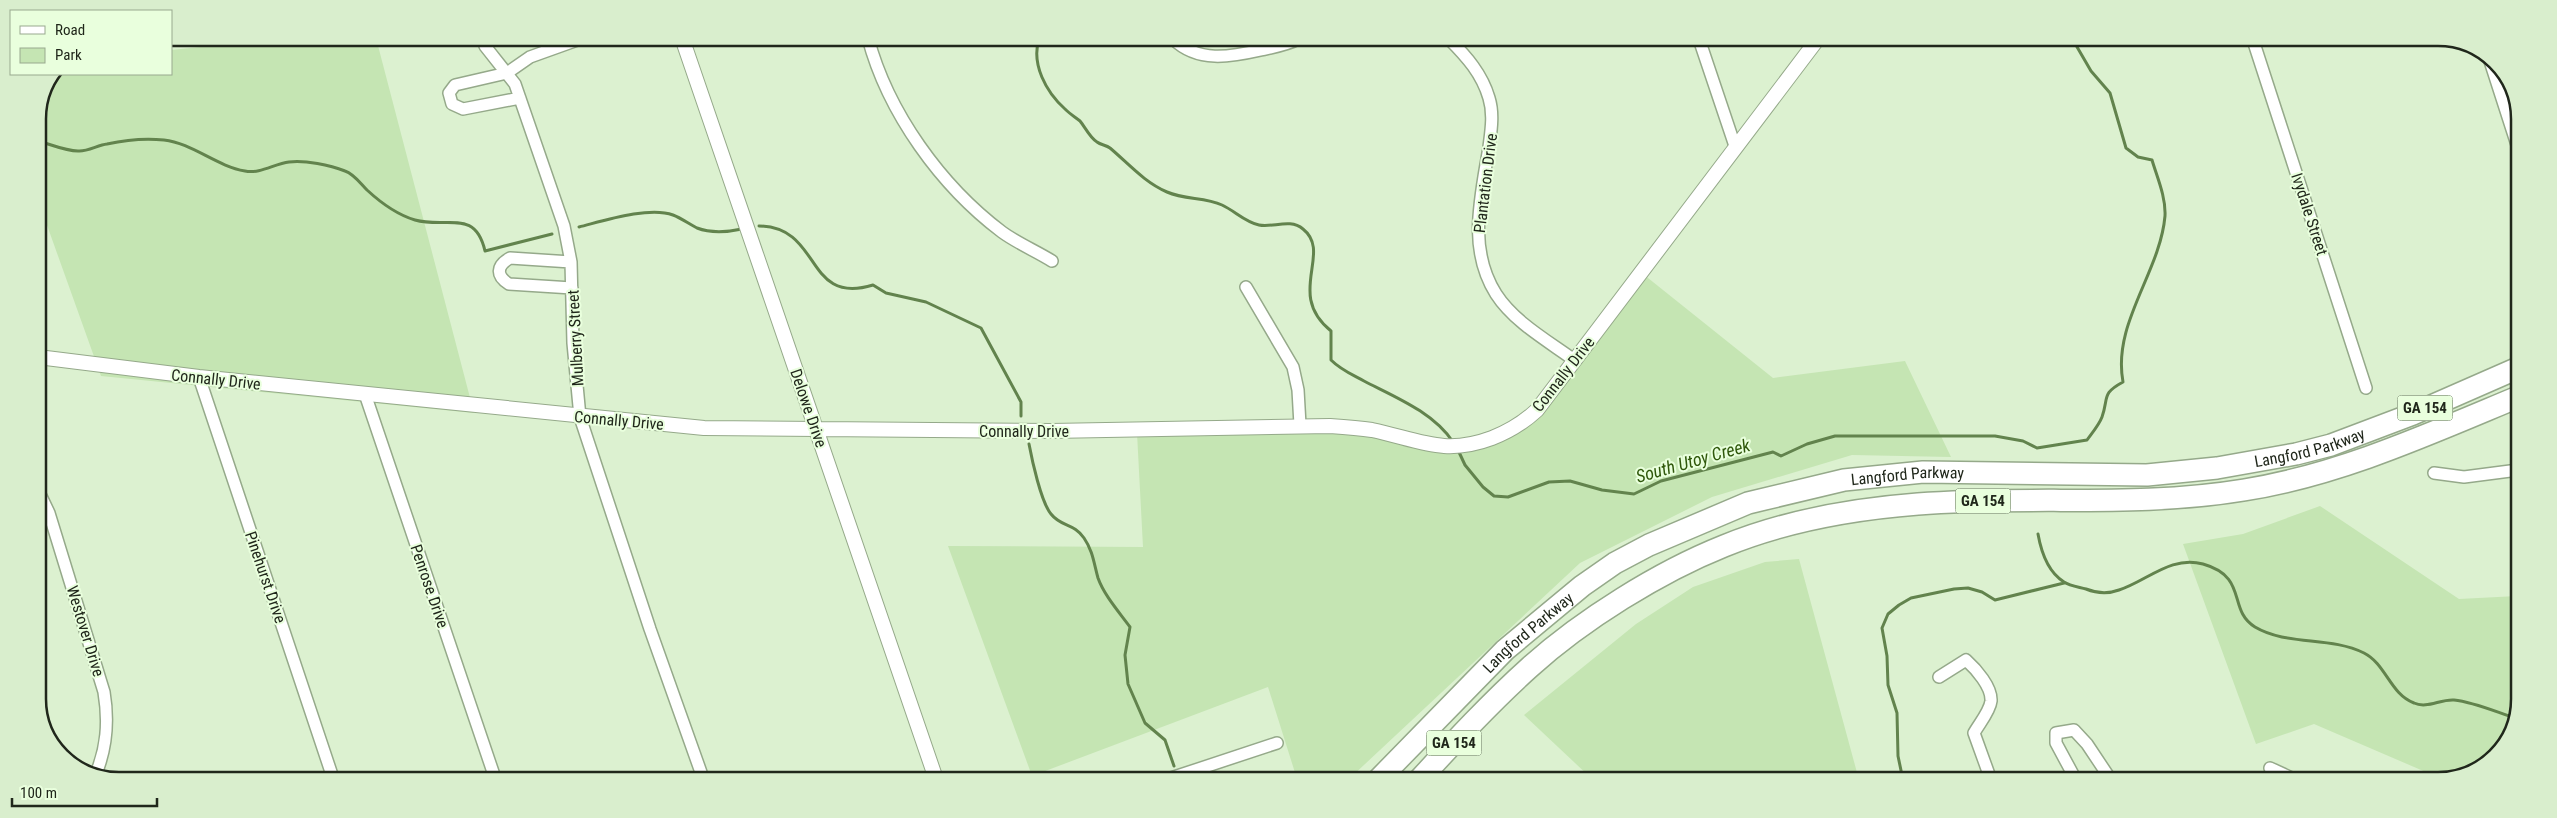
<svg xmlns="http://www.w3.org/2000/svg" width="2557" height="818" font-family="'Roboto Condensed',sans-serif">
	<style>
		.green { fill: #c5e5b3 }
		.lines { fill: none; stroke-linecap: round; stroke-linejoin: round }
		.stream { stroke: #62834d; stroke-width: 3 }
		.minor-casing { stroke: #95a98a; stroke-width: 14 }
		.tertiary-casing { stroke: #95a98a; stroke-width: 16 }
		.motorway-casing { stroke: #95a98a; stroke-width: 24 }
		.minor { stroke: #fff; stroke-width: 11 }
		.tertiary { stroke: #fff; stroke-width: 14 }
		.motorway { stroke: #fff; stroke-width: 21 }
		.labels { text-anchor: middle; stroke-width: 4; stroke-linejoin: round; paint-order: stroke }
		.shield { fill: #e9ffdd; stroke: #5c6855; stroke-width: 1 }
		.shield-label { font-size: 15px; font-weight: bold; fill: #20271b }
		.street-label { font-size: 16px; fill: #20271b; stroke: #e9ffdd }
		.water-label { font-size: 18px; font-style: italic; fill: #2f580b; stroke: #e9ffdd }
		.rim { fill: none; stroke: #20271b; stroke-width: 2.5 }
	</style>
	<rect width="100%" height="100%" fill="#dcf1d0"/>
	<path class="green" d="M289 38H376L474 413 101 376 38 200V119L56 74H171V50Z
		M1638 270 1773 378 1905 361 1951 457 1852 455 1712 497 1580 563 1349 779H1297L1268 687 1032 776 948 546 1143 547 1137 433 1308 428 1395 438 1468 452 1527 424Z
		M2320 506 2459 599 2517 596V721L2488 764 2442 779 2314 724 2256 744 2183 544 2243 534Z
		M1799 559 1859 780 1592 779 1524 715 1636 624 1693 587 1765 562Z"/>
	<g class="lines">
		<path class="stream" d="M1039 39C1031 64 1046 92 1065 109 1070 114 1075 117 1080 121 1085 127 1090 138 1097 142 1101 145 1106 145 1110 148 1129 164 1144 182 1167 192 1185 200 1205 197 1222 205 1235 211 1245 222 1259 225 1273 228 1290 218 1303 229 1333 253 1285 294 1331 331V360C1341 370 1351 374 1364 381 1395 397 1433 412 1453 442
			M38 141C50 144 65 151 78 151 87 152 98 145 107 144 125 140 145 138 164 140 192 143 216 166 245 171 260 174 274 164 289 162 305 160 330 165 345 171 354 174 360 183 367 190 380 202 398 215 415 220 447 229 475 208 485 251L552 234
			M759 226C823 227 804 306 873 285L886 293 926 302 981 328 1021 402V416
			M579 227C603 221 649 206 673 215 681 218 689 224 697 228 710 233 728 232 742 229
			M1029 444C1032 460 1041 502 1051 514 1061 527 1074 523 1084 538 1093 551 1094 564 1098 578 1104 595 1119 612 1130 627L1125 655 1128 684 1145 723 1165 740 1174 766
			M2037 448 2087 440C2092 433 2099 425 2102 417 2109 397 2101 394 2123 382 2112 323 2160 273 2165 216 2166 197 2157 177 2152 160L2138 157 2126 148 2110 93 2091 71 2073 40
			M1458 450 1465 465 1483 487 1494 496 1508 497 1549 482 1570 481 1602 490 1634 494 1661 481 1773 452 1781 456 1807 444 1835 436H1995L2023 441 2037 448
			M2038 534C2041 551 2048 572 2064 582 2070 586 2079 587 2086 589 2096 593 2108 594 2119 590 2147 581 2171 555 2203 564 2249 577 2227 610 2255 627 2287 646 2330 636 2364 653 2386 664 2390 694 2414 703 2427 709 2440 699 2454 700 2473 702 2494 711 2512 717L2515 723
			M1903 780 1898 756 1897 713 1888 685 1887 656 1882 628 1888 614 1899 605 1911 598 1954 589 1968 588 1982 592 1995 600 2064 583"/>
		<g class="minor-casing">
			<path id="minor" d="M868 38C888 113 941 186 1002 232 1017 243 1036 251 1052 261
				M1173 39C1198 63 1230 57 1261 50 1274 47 1287 45 1298 39
				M1449 39C1467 57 1482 74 1489 98 1494 114 1491 131 1489 147 1481 197 1467 248 1496 294 1514 322 1548 341 1574 360
				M1699 39 1735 146
				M2253 40 2366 388
				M485 46 515 84 564 226 571 262 573 343 580 417 650 629 703 778
				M2490 61 2519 151
				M520 98 463 109 452 104 449 93 455 85 507 73 530 57 583 38
				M571 262 510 258C496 266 496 276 509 284L572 288
				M1246 287 1293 367 1298 390 1300 425
				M199 377 333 778
				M365 394 495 778
				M2434 473 2464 477 2518 470
				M38 490 49 513 104 692C109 722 107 748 95 776
				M1939 677 1966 660C1976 669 1992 687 1991 701 1990 711 1979 724 1974 733L1991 780
				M2270 768 2296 780
				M1168 779 1277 743
				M2076 780 2056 743V733L2074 730 2087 744 2111 780"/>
		</g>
		<g class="tertiary-casing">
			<path id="tertiary" d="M682 38 936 779
				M38 357 199 377 704 428 1051 431 1330 426C1344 427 1358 428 1372 430 1419 440 1444 456 1492 438 1510 431 1523 423 1537 410L1817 40"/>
		</g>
		<g class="motorway-casing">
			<g id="motorway">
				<path id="s1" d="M1379 779 1505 650 1582 586 1615 563 1649 545 1748 503 1844 480 1923 472 2147 475 2217 468 2296 454 2331 445 2413 414 2518 368"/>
				<path d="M1420 779C1455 741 1491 702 1530 667 1582 620 1659 572 1724 546 1785 521 1853 509 1918 504 2027 495 2136 508 2244 490 2339 475 2429 434 2518 397"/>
			</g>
		</g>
		<use href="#minor" class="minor"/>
		<use href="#tertiary" class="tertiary"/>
		<use href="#motorway" class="motorway"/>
	</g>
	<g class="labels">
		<g class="shield">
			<rect x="2397.5" y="395.5" width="55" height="25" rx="4"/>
			<rect x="1955.5" y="488.5" width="55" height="25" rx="4"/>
			<rect x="1426.5" y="730.5" width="55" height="25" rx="4"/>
		</g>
		<g class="shield-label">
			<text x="2425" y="413">GA 154</text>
			<text x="1983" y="506">GA 154</text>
			<text x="1454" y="748">GA 154</text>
		</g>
		<g class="street-label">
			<text transform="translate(1485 183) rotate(-83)" y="6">Plantation Drive</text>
			<text transform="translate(2310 214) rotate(72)" y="6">Ivydale Street</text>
			<text transform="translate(575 338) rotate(-93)" y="6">Mulberry Street</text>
			<text transform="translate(1563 374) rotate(-52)" y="6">Connally Drive</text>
			<text transform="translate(216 379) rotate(6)" y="6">Connally Drive</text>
			<text transform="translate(809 408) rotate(71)" y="6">Delowe Drive</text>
			<text transform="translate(619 420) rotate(5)" y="6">Connally Drive</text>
			<text x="1024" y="437">Connally Drive</text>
			<text dy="6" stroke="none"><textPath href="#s1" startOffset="1034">Langford Parkway</textPath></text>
			<text dy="6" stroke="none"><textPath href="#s1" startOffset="629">Langford Parkway</textPath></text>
			<text transform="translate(266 577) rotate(71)" y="6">Pinehurst Drive</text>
			<text transform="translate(430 586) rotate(71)" y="6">Penrose Drive</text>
			<text transform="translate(86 631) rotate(73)" y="6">Westover Drive</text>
			<text dy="6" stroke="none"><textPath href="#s1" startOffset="209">Langford Parkway</textPath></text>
		</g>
		<g class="water-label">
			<text transform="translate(1693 461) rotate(-16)" y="6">South Utoy Creek</text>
		</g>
	</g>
	<path d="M0 0H2557V818H0ZM119 46H2438A73 73 0 0 1 2511 119V699A73 73 0 0 1 2438 772H119A73 73 0 0 1 46 699V119A73 73 0 0 1 119 46Z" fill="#d9eecd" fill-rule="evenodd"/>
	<path class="rim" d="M119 46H2438A73 73 0 0 1 2511 119V699A73 73 0 0 1 2438 772H119A73 73 0 0 1 46 699V119A73 73 0 0 1 119 46Z"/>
	<rect x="10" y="10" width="162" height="65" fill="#e9ffdd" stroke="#99a98f"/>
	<rect x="20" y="26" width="25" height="8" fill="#ffffff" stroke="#99a98f"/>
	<text x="55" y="35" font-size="15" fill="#20271b">Road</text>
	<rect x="20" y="48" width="25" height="15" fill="#c5e5b3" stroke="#99a98f"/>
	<text x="55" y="60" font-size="15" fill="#20271b">Park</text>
	<path d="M12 798v8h145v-8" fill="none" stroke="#20271b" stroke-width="2.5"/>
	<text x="20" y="798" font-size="15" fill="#20271b" stroke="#e9ffdd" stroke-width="4" paint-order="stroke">100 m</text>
</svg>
